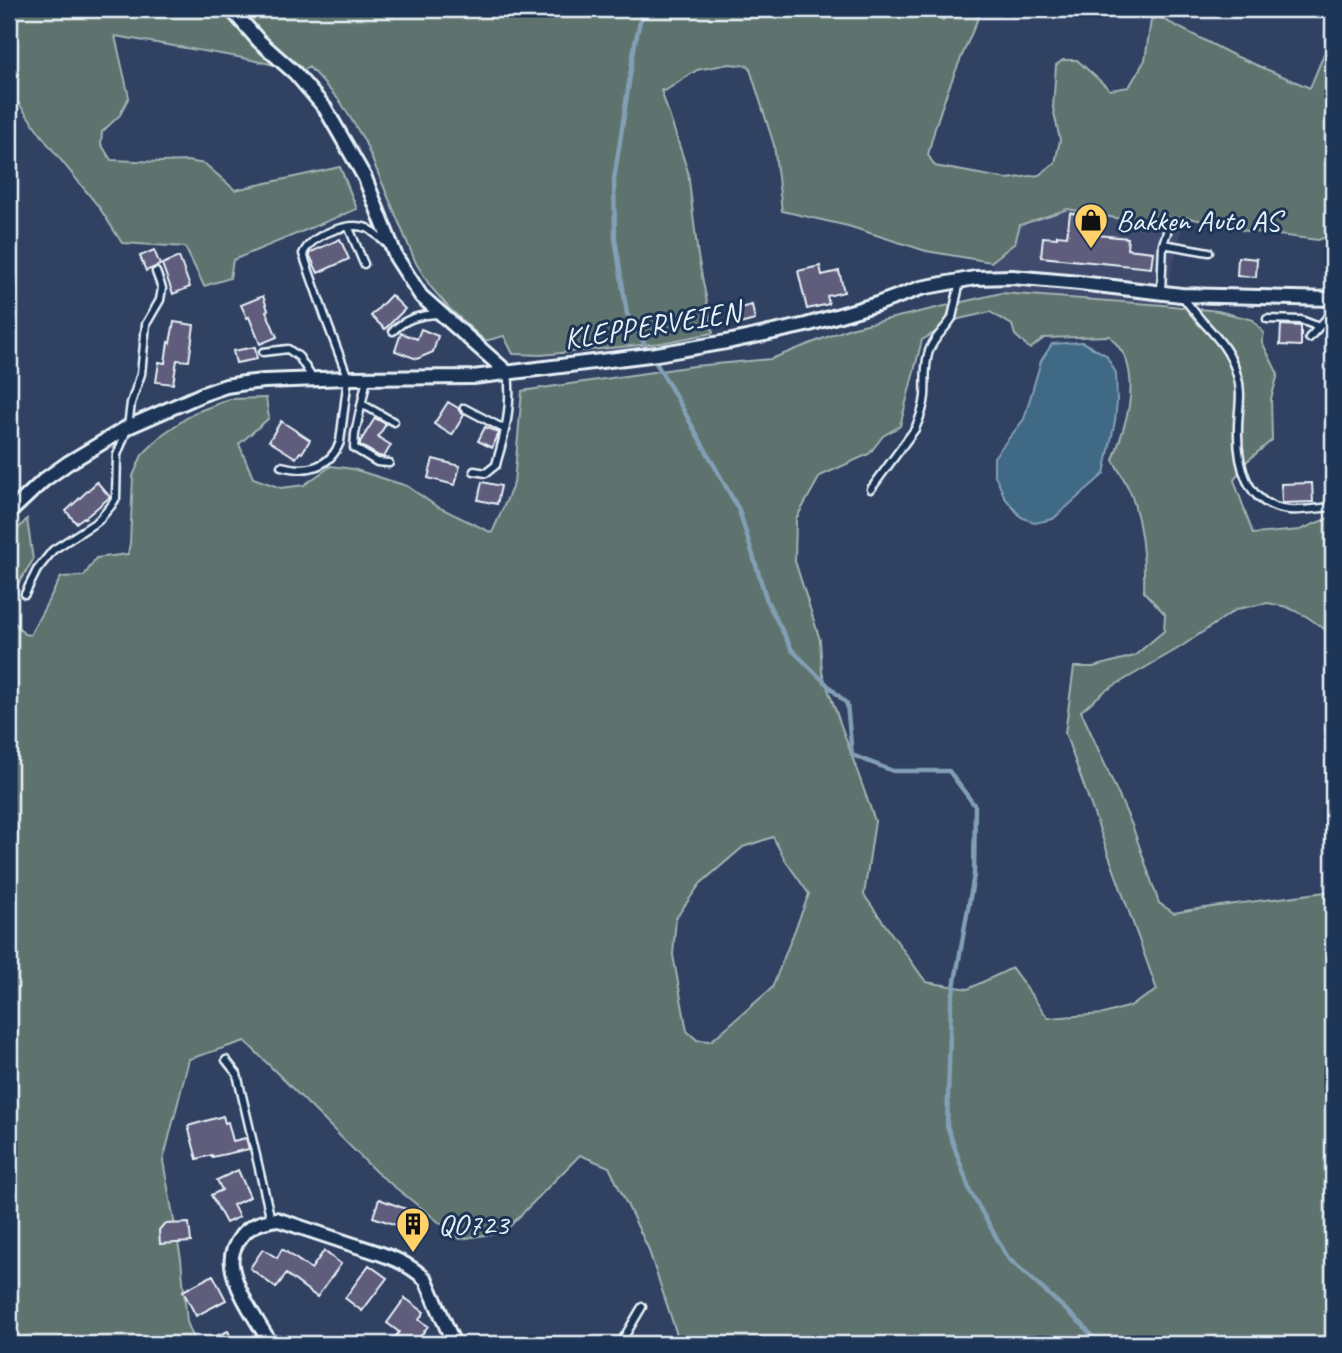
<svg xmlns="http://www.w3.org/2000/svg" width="1342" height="1353" font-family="Caveat,sans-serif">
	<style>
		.built { fill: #414c6d }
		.green { fill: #5e736e; stroke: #a3b2b3; stroke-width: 2; fill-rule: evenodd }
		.water { fill: #3f6986; stroke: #839fb4; stroke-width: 2 }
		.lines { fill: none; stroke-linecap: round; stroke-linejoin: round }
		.stream { stroke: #839fb4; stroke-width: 4.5 }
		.building { fill: #5e5c7b; stroke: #e8f1f8; stroke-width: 2 }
		.service-casing { stroke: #e8f1f8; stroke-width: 11 }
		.minor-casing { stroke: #e8f1f8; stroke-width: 18 }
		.service { stroke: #1d3557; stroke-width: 6 }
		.minor { stroke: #1d3557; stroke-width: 12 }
		.labels { text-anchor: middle; stroke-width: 6; stroke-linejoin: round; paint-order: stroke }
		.poi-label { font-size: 30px; fill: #e8f1f8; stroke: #1d3557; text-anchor: start }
		.street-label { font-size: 30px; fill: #e8f1f8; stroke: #1d3557 }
	</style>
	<rect width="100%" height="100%" fill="#304162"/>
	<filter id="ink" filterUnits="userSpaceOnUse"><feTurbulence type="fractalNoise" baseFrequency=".0143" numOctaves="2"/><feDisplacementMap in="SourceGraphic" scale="14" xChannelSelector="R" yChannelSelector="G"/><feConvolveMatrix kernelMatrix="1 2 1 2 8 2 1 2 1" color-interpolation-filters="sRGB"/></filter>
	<g filter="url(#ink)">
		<path class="built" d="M1068 209 1126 220 1185 217 1163 305 1001 293 991 262 1015 243 1020 225Z"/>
		<path class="green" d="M9 9H930L943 20 953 9H982C962 56 939 105 928 155L935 166 1007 179 1039 175 1055 163 1060 140 1053 108 1056 65 1063 60H1077L1110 90 1129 87 1145 60 1151 20 1159 17 1233 55 1310 88 1330 39 1333 38V234L1318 240 1247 231 1185 217 1126 220 1068 209 1020 225 1015 243 991 262 926 251 848 226 782 211 774 145 749 66 729 64 697 70 665 91 661 90 688 172 698 256 713 333 661 343 541 355 513 354 504 336 485 341 449 308 430 286 416 263 364 140 340 101 309 67 302 71 238 57 115 36 129 97 120 115 102 132 101 144 111 160 161 162 187 161 205 164 235 190 340 167 357 209 233 260 230 278 204 286 185 247 122 243 99 207 47 143 9 90Z
			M1001 293 1163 305 1218 311 1253 320 1264 333 1262 342 1278 374 1271 399 1272 440 1245 463 1234 480 1253 534 1300 530 1333 516V635L1306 616 1287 607 1268 603 1237 609 1179 648 1105 691 1081 711 1132 825 1159 903 1174 913 1190 910 1333 891V1344H678L676 1332 648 1248 609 1167 580 1155 504 1232 460 1239 376 1172 245 1041 189 1059 163 1161 181 1259 187 1322 196 1344H9V539L27 519 33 560 18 584 10 617 24 634 30 635 61 577 84 576 96 558 128 554 130 543 133 476 142 455 163 434 194 413 230 399 266 398 269 418 239 444 253 478 281 488 304 485 331 466 353 469 407 486 436 506 492 533 514 483 522 391 694 366 771 359 850 328ZM990 312 1012 325 1015 335 1030 349 1044 338 1110 336C1115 343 1123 351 1126 359 1138 393 1124 428 1113 460 1120 473 1129 486 1133 500 1142 529 1145 562 1144 592L1165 614 1164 631 1134 656 1093 667H1074L1065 733 1157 990 1130 1006 1104 1014 1048 1018 1012 968 968 989 926 982 864 895 875 821 822 672 820 640 795 561 796 519 820 476 869 454 883 436 900 426 922 340 959 319ZM773 837 785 860 809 894 772 988 711 1041 697 1040 687 1031 673 955 676 918 700 884 743 847Z"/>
		<path class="water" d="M1082 342 1106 355 1116 373 1117 401 1115 421 1104 474 1053 519 1035 523 1021 517 1005 498 994 473V457L1024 419 1041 361 1052 344Z"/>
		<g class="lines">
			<path class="stream" d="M643 9 635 43 614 180 615 238 627 314 675 395 739 510 767 601 792 650 847 704 852 755 893 771H949L975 806 974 875 951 1004 947 1126 970 1191 1008 1258 1083 1325 1098 1344"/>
		</g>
		<path class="building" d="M1070 213 1089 216 1087 234 1128 238 1127 249 1153 252 1151 268 1041 257 1043 237 1057 238V235L1067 236Z
			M340 239 349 259 318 273 309 254 311 252Z
			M154 250 160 265 146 271 140 256Z
			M179 257 190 287 173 294 162 264Z
			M1238 257 1257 259 1256 277 1237 276Z
			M820 266 822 275 839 271 844 292 827 296 829 304 807 309 798 271Z
			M391 295 405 309 385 329 371 316Z
			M263 296 268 310 266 311 277 337 260 344 249 317 247 318 241 305Z
			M752 305 755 320 736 325 732 310Z
			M174 322 194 325 189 361 177 360 173 384 156 382 159 362 165 363 168 342 170 343Z
			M1281 325 1301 326V346L1280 345Z
			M421 329 438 336 433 352 417 359 395 351 401 333 417 339Z
			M255 347 257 359 236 363 233 351Z
			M448 402 458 408 460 412 464 415 452 435 434 424Z
			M375 418 386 424 378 437 391 445 384 457 379 456 360 445V442Z
			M281 421 310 440 302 453 300 452 296 458 269 441Z
			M485 427 499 433 492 448 478 441Z
			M433 459 460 466 455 485 428 478Z
			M97 482 110 497 85 518 84 517 76 523 66 511Z
			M482 482 501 486 497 504 478 500Z
			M1312 483 1313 502 1282 503 1281 484Z
			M223 1116 225 1123 228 1122 233 1141 246 1138 249 1149 212 1157V1155L197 1159 188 1126Z
			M238 1170 250 1197 233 1205 239 1217 226 1223 211 1195 222 1190 217 1180Z
			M379 1199 417 1213 411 1230 373 1217Z
			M189 1223 191 1242 160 1244 159 1230 164 1224Z
			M263 1249 277 1258 282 1249 311 1269 324 1251 341 1264 317 1297 286 1274 276 1288 250 1268Z
			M369 1265 387 1278 362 1311 345 1298Z
			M213 1275 226 1300 196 1316 183 1291Z
			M405 1298 424 1312 419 1320 428 1326 415 1344H390L399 1332 387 1323Z
			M228 1331 234 1344H197Z"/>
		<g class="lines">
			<g class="service-casing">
				<path id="service" d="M349 228 364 264
					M1163 244 1209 252
					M1161 292 1163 244 1167 232
					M1182 296C1189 305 1195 313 1202 321 1218 338 1231 352 1237 375 1243 393 1238 410 1238 428 1237 464 1246 506 1289 510 1303 511 1318 508 1332 507
					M1267 319 1301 320 1319 327
					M393 331C406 318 420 315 438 314
					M1309 338 1326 319 1333 317
					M263 352 288 349 299 357 313 379
					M367 378 355 434 354 448 377 462 389 463
					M362 404 394 422
					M464 408 506 430
					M281 466C306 473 330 468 340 442L348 378 328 325 303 254C311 235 348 221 367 228 374 231 382 241 389 245
					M474 471 486 473 496 465 497 461C506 431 512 404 508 373
					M871 489 915 429C920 418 924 408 925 396 926 381 924 365 929 351 934 337 945 330 952 318L960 281
					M25 594 37 570 53 550 98 521 111 506 116 498 117 455 128 427 131 403 141 374 146 324 160 300 162 288 156 272
					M226 1060 237 1074 271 1220
					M620 1344 642 1307"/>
			</g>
			<g class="minor-casing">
				<path id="minor" d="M231 9 259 41 295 73 325 108 365 178 396 257 421 296 508 373
					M9 513 44 480 68 463 128 427 203 394 226 386 245 383 264 381 348 378 473 377 657 354 732 341 806 325 877 304 921 288 975 278 1012 277 1080 283 1181 295 1333 299
					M271 1344C259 1324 234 1288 232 1265 230 1254 235 1244 242 1235 252 1224 262 1222 276 1219 300 1227 324 1235 348 1243 375 1252 406 1259 426 1280L454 1344"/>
			</g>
			<use href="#service" class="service"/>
			<use href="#minor" class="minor"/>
		</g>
	</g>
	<defs>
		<g id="shop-pin" transform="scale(1.75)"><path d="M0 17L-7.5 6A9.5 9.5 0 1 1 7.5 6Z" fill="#ffd166" stroke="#1d3557"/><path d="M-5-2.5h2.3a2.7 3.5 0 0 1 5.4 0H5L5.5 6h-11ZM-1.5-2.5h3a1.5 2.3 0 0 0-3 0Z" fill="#111"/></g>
		<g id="building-pin" transform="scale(1.75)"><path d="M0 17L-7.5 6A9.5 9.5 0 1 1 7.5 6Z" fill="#ffd166" stroke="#1d3557"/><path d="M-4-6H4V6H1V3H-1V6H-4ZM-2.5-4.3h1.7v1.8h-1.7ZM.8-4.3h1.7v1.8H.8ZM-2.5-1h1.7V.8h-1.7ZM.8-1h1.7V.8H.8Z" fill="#111"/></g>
	</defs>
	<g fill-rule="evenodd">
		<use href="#shop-pin" x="1091" y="220"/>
		<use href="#building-pin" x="413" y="1224"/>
	</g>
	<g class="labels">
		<g class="poi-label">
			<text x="1116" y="230">Bakken Auto AS</text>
			<text x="438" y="1234">QO723</text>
		</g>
		<g class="street-label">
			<text transform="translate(652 325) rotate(-9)" y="10">KLEPPERVEIEN</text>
		</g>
	</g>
	<rect width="1342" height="1353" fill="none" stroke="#1d3557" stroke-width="35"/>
	<rect x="18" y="18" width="1307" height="1318" fill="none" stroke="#e8f1f8" stroke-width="2.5" filter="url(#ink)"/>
</svg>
